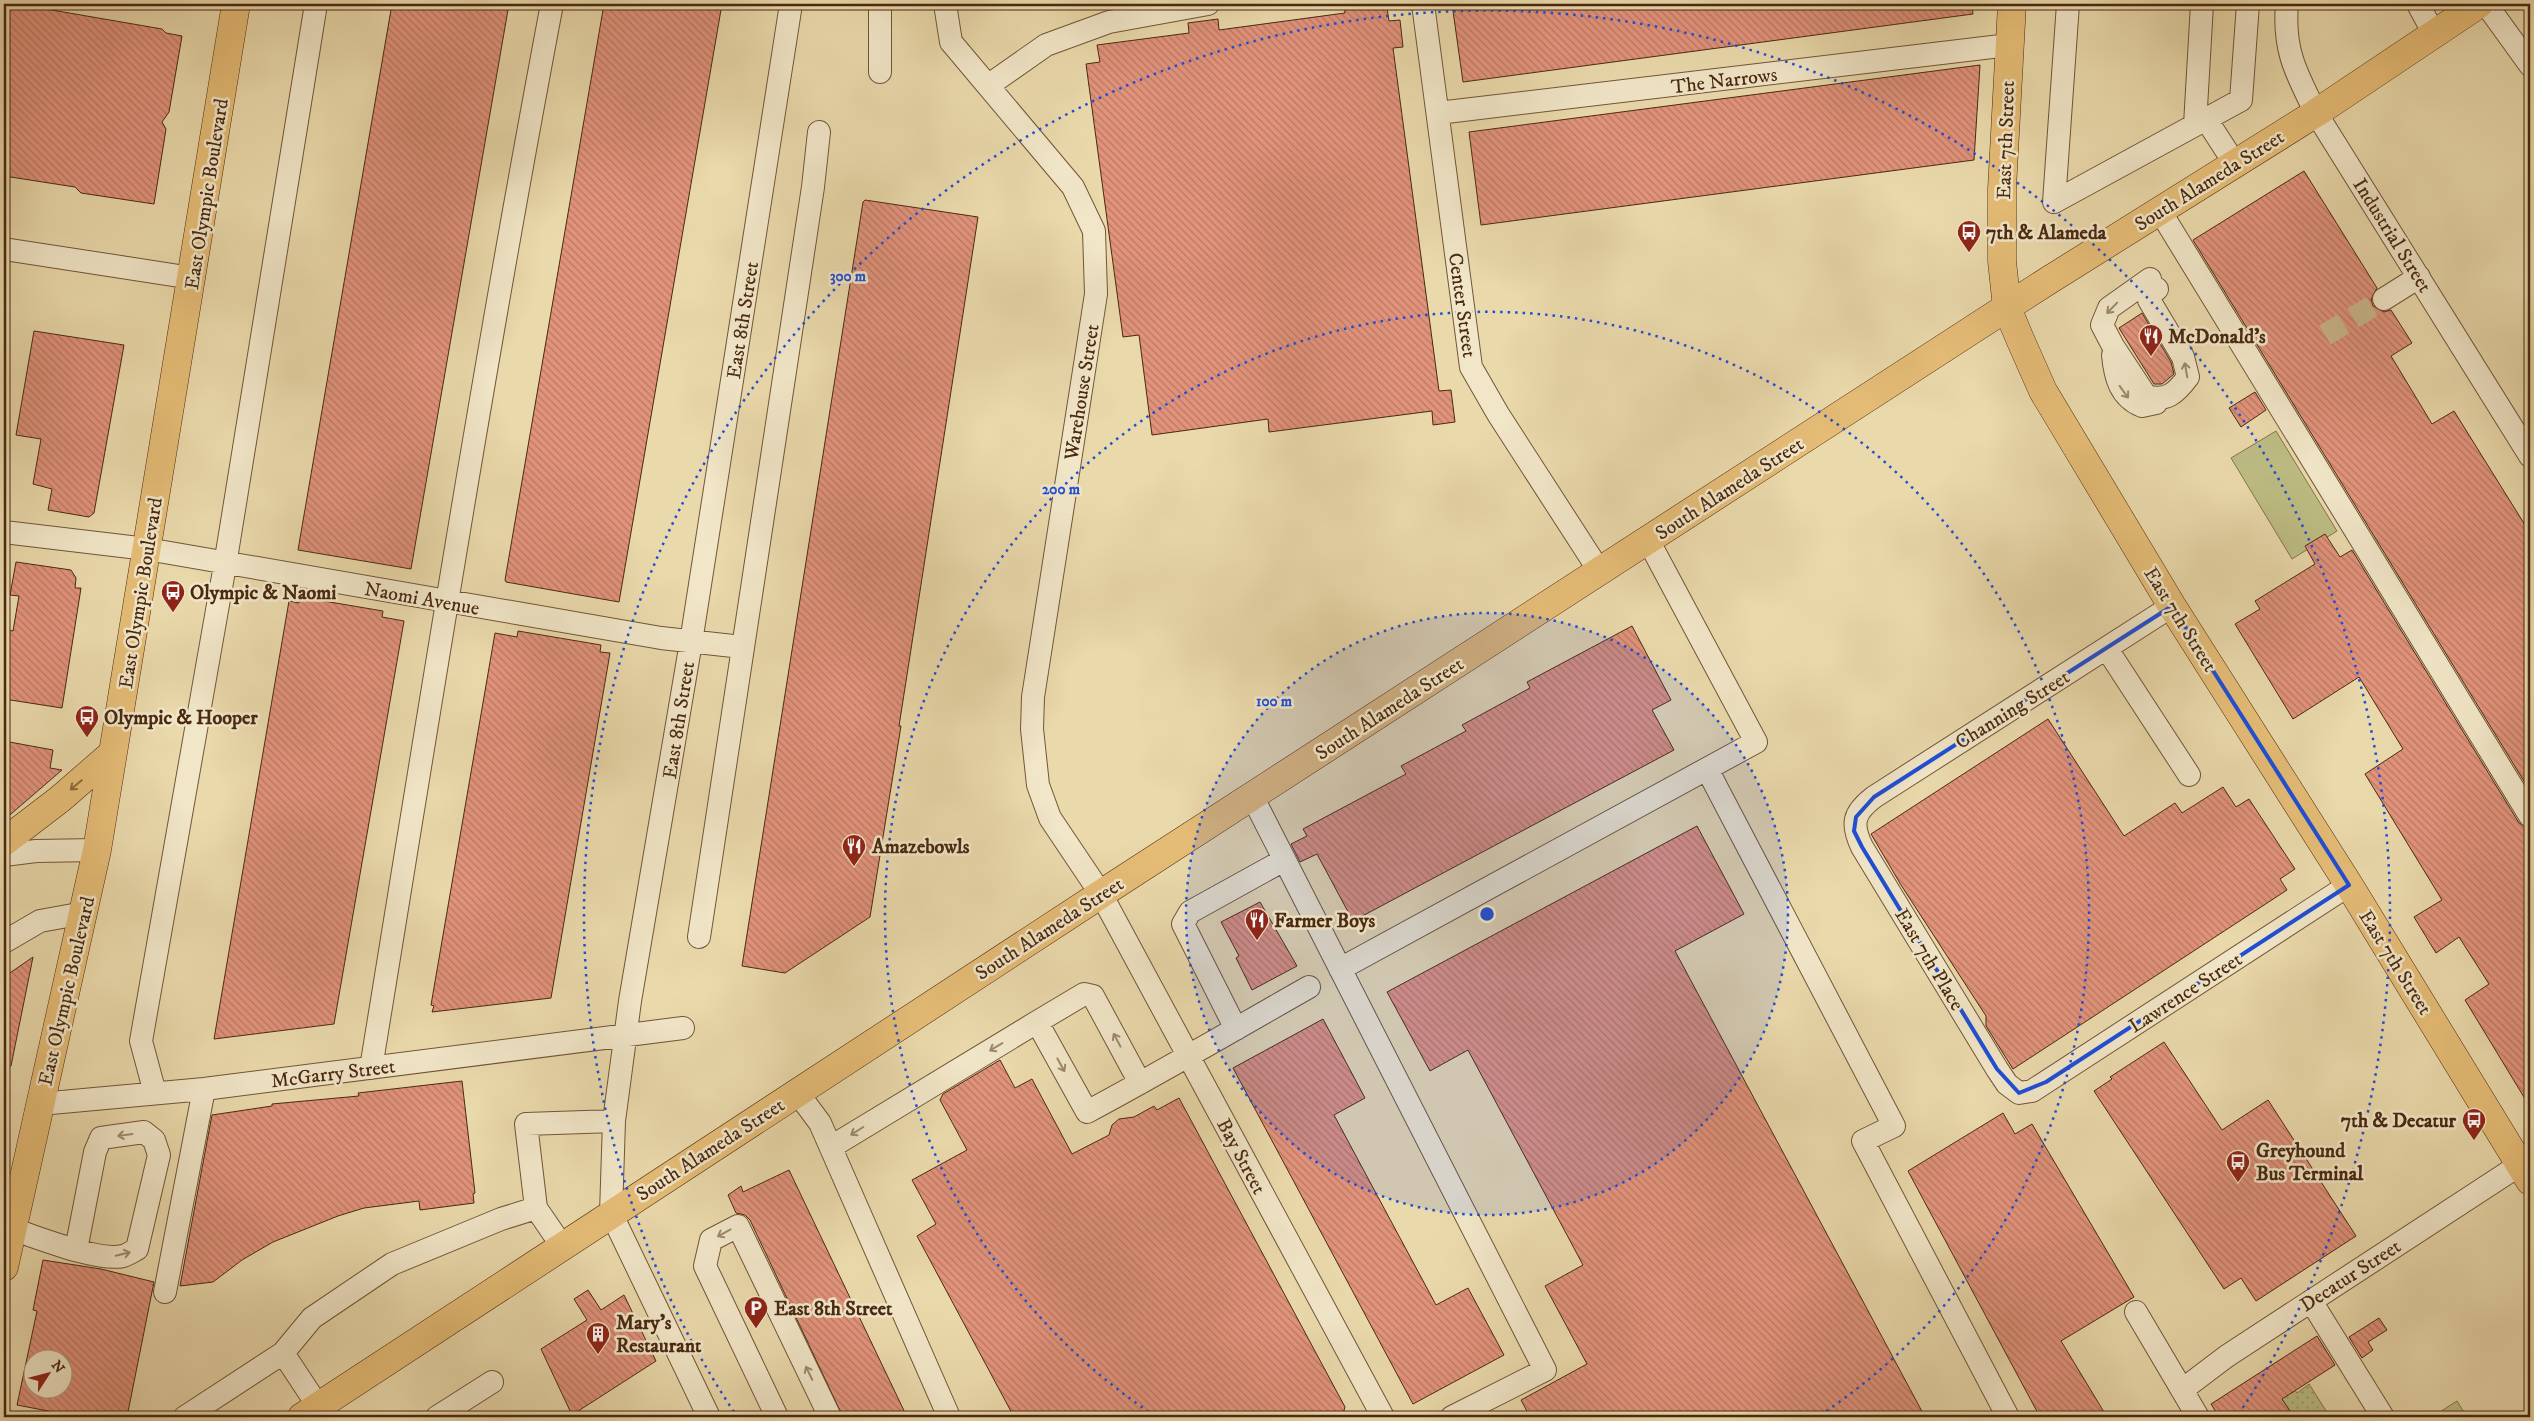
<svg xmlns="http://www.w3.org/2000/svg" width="2534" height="1421" font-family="'IM FELL DW Pica',serif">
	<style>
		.grass { fill: url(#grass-dots); stroke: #83734b }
		.park { fill: #bdbd84; stroke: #83734b }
		.building { fill: url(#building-back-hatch); stroke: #492912; fill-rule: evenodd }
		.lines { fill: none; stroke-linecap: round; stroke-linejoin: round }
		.minor-tunnel { stroke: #cab68c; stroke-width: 22; stroke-dasharray: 22 11; stroke-linecap: butt }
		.minor-casing { stroke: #715538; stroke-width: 24 }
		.major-casing { stroke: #492912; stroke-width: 29 }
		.minor { stroke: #f1e6c8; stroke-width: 22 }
		.major { stroke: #e5bc76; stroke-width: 28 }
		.oneway { stroke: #9d886d }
		.oneway2 { stroke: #8f6b3f }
		.marked { fill: none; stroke: #1d4ed8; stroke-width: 4; stroke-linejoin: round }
		.ring { fill: none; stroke: #1d4ed8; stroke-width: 2.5; stroke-dasharray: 2.5 5 }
		.labels { text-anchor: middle; stroke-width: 5; stroke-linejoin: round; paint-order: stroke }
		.street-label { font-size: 20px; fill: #492912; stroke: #f1e6c8 }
		.poi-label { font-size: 20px; font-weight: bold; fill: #492912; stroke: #f1e6c8; text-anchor: start }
		.centre { fill: #1d4ed8; stroke: #f1e6c8; stroke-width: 2.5 }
		.ring-label { font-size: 15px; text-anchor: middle; font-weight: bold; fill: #1d4ed8; stroke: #f1e6c8; stroke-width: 5; stroke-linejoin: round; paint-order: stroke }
	</style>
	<defs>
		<pattern id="grass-dots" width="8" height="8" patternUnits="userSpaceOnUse" patternTransform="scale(1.25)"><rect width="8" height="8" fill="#bdbd84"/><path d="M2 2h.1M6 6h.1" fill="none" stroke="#9c9a6b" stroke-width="1.8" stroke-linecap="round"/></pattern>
		<pattern id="building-back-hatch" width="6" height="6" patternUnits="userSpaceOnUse" patternTransform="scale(1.25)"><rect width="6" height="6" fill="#e2937c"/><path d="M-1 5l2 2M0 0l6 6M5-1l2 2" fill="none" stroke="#b97864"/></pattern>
	</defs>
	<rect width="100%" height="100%" fill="#ead9ab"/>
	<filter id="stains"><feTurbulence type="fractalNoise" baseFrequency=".004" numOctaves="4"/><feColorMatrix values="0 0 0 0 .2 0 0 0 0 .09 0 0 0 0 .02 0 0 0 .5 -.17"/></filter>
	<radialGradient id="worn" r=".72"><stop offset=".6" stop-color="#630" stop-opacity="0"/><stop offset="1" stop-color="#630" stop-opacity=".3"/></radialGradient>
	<path class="grass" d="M2290 1383 2297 1393 2309 1384 2330 1417H2294L2277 1392Z"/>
	<path class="park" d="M2276 431 2337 531 2292 559 2231 458Z
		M2457 1401 2467 1417H2432Z"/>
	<path class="building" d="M4 4H17L162 29 166 33 182 36 169 112 162 122 166 129 154 204 81 193 75 187 4 176Z
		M392 4H509L411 569 298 550Z
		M604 4H722L619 602 506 582 505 580Z
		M1344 4H1373V9L1387 8 1389 21 1400 20 1403 47 1393 48 1439 391 1451 390 1455 422 1433 425 1432 411 1269 432 1268 419 1152 435 1139 335 1123 337 1086 64 1100 62 1097 45 1189 33 1188 23 1218 19 1219 30 1345 13Z
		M1452 4H1972L1973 14 1463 82Z
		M1980 65 1974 160 1481 225 1469 132Z
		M2304 171 2377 288 2371 299 2373 306 2384 312 2391 310 2412 343 2391 356 2432 424 2454 411 2530 533V791L2193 240Z
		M865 200 978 217 907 675 899 726H901L870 917 785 973 742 966 863 202Z
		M2142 313 2171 362 2174 374 2162 384H2154L2119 328Z
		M34 331 124 345 94 513 89 517 48 510 52 489 33 484 41 439 16 435Z
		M2255 392 2266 410 2241 427 2229 408Z
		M2325 534 2340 557 2352 550 2519 823 2530 829V1107L2465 1000 2489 984 2459 937 2436 953 2414 917 2442 900 2365 774 2403 749 2359 677 2293 719 2235 624 2260 609 2255 601 2315 564 2305 546Z
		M16 562 71 570 76 578 75 588H81L62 708 4 699V629L13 631 19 596 10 595Z
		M300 597 383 611 382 617 404 621 334 1024 214 1039 289 601 299 603Z
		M1632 626 1671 700 1652 710 1674 750 1353 921 1317 854 1300 862 1291 844 1307 836 1303 829 1406 774 1401 766 1466 731 1462 725 1530 688 1527 682Z
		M518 631 601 645 600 652 610 653 551 998 432 1012 434 1006 431 1005 495 633 517 637Z
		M2048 719 2124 836 2175 803 2182 813 2223 787 2236 807 2249 799 2295 869 2280 879 2287 890 2013 1069 1986 1026V1016L1901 885 1871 834Z
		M4 741 53 750 50 768 62 770 4 820Z
		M1697 826 1744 914 1675 951 1925 1417H1530L1521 1400 1587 1364 1545 1286 1583 1265 1468 1050 1430 1071 1387 992Z
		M1260 902 1297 966 1252 990 1236 958 1239 956 1221 922Z
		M33 957 11 1066H4V977Z
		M1323 1019 1365 1098 1334 1115 1436 1305 1468 1288 1504 1355 1413 1404 1233 1068Z
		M2164 1042 2222 1130 2268 1100 2356 1236 2256 1301 2241 1278 2224 1289 2094 1091 2112 1079 2110 1077Z
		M1000 1060 1015 1088 1032 1079 1072 1154 1109 1135 1112 1125 1119 1119 1134 1117 1154 1106 1157 1110 1179 1098 1345 1407 1342 1417H1014L917 1236 936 1224 912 1180 967 1150 940 1100 943 1094Z
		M462 1081 475 1193 473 1194 474 1203 420 1210 419 1201 364 1208 338 1216 273 1242 242 1260 213 1282 180 1286 212 1115 272 1106V1104L359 1096 358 1093Z
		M2003 1113 2015 1134 2032 1124 2134 1297 2061 1341 2107 1417H2040L1908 1171Z
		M789 1170 907 1417H843L750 1220 745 1215 736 1213 728 1195 741 1186 743 1192Z
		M43 1260 101 1269 154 1282 127 1417H79L17 1405 37 1311 33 1310ZM32 1358H62V1388H32Z
		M588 1290 601 1310 624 1295 656 1361 572 1415 541 1349 587 1320 574 1299Z
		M2379 1318 2387 1330 2368 1342 2373 1350 2362 1358 2349 1337Z
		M2317 1336 2335 1365 2282 1399 2294 1417H2219L2211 1404Z"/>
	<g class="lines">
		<path class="minor-tunnel" d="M2325 335 2384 299"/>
		<g class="minor-casing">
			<path id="minor" d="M880 4V72
				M945 4 951 42 1073 187 1094 231 1096 294 1033 697 1032 729 1038 785 1050 818 1101 894 1383 1417
				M1423 4 1471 367 1498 414 1600 572
				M2287 4C2283 50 2296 73 2316 113L2530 456
				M2418 4 2434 34
				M2486 4 2530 65
				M989 85 1046 45 1109 22 1208 4
				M1438 113 2009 45
				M2206 119 2235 164
				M2195 125 2202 4
				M2054 202 2241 100 2248 4
				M2054 202 2068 4
				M2160 211 2530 816
				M4 249 192 278
				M2150 279 2109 308 2102 325 2113 346 2146 396C2167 402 2176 393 2188 377L2183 357 2149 300V296L2157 289
				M2384 299 2419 277
				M2113 355C2115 377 2120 397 2142 406L2156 403
				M4 532 147 549 661 638 742 647
				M2172 606 1874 797C1853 813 1851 824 1862 847L1997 1069 2007 1084 2019 1093 2032 1091 2349 885
				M2107 649 2189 775
				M1707 769 1894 1126 1863 1141 2008 1417
				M1252 796 1545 1370 1452 1417
				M4 855 36 851 97 850
				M699 937 813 187 819 132
				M4 942 40 921 84 913
				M1340 969 1756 742 1648 540
				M1236 1029 1183 924 1190 912 1284 860
				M371 1068C429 713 485 357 552 4
				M1140 1083 1093 996 1084 994 1037 1022 1087 1112C1162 1072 1235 1029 1309 987
				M797 1092 820 1123 949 1417
				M155 1093 141 1041 225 565 316 4
				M40 1104 204 1089 683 1028
				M831 1147 1037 1022
				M536 1208 562 1246
				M12 1229C37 1237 98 1262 123 1256 127 1255 133 1251 137 1249L159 1155 154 1140 144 1132 101 1138 95 1152 76 1250
				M165 1292 204 1089
				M2311 1301 2383 1417
				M2136 1312 2198 1417
				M283 1353 318 1406
				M2182 1390 2227 1356 2521 1164
				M185 1417 283 1353 312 1318 392 1264 501 1219 536 1208 526 1124 614 1121
				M437 1417 492 1382
				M709 1417 611 1213 614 1121 630 1001 691 642 791 4
				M777 1417 705 1266 711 1240 738 1226 830 1417"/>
		</g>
		<g class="major-casing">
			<path id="major" d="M2012 4 2002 189V261L2007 308 2020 339 2043 391 2172 606 2349 885 2530 1181
				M4 842 60 799 113 753
				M4 1267 97 850 236 4
				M302 1417 1121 881 2046 282 2316 113 2479 4"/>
		</g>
		<use href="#minor" class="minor"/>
		<use href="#major" class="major"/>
	</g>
	<defs><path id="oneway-shaft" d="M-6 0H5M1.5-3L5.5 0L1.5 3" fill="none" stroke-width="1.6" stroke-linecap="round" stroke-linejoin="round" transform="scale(1.25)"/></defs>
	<g class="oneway">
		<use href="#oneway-shaft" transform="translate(2112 308) rotate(134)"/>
		<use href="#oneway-shaft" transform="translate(2186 370) rotate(-100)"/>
		<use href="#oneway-shaft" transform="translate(2124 392) rotate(54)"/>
		<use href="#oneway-shaft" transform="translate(1117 1040) rotate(-118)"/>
		<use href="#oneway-shaft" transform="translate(996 1047) rotate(149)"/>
		<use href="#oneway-shaft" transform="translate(1061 1065) rotate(61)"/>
		<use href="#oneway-shaft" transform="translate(857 1131) rotate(148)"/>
		<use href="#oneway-shaft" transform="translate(125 1135) rotate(172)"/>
		<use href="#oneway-shaft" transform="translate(724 1233) rotate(151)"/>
		<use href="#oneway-shaft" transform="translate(123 1254) rotate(-14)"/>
		<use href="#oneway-shaft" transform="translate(809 1373) rotate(-116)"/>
	</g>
	<use class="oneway2" href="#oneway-shaft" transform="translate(76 785) rotate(140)"/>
	<path class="marked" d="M2172 606 2349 885 2046 1082 2019 1093 1997 1069 1862 847 1854 831 1856 817 1874 797Z"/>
	<circle cx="1487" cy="914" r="301" fill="#1d4ed8" fill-opacity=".12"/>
	<g class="ring">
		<circle cx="1487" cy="914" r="301"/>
		<path d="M1155 1416A602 602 0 1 1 1819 1416"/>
		<path d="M734 1412A903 903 0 1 1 2240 1412"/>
	</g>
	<defs>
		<g id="bus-pin" transform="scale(1.25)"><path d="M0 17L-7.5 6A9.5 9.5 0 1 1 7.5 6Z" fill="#8f2418" stroke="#f1e6c8"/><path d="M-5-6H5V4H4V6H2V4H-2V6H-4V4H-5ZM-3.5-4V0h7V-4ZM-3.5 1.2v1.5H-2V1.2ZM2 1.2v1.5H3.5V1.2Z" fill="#fff"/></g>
		<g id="restaurant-pin" transform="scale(1.25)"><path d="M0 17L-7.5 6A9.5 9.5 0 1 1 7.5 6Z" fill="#8f2418" stroke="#f1e6c8"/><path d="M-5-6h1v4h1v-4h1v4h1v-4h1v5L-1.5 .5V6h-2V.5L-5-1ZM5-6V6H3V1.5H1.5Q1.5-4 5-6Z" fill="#fff"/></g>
		<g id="parking-pin" transform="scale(1.25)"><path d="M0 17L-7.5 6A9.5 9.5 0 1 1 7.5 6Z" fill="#8f2418" stroke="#f1e6c8"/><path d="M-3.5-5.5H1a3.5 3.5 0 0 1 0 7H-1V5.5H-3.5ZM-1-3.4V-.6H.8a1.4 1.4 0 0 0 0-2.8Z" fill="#fff"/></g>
		<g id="building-pin" transform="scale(1.25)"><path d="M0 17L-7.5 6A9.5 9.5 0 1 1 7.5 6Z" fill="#8f2418" stroke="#f1e6c8"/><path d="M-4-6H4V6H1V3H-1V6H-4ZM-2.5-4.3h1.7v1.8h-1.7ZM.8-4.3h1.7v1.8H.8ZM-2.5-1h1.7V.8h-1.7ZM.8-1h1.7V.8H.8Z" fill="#fff"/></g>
	</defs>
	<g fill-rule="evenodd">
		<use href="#bus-pin" x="1969" y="232"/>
		<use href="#restaurant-pin" x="2151" y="336"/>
		<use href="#bus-pin" x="173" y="592"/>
		<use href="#bus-pin" x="87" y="717"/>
		<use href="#restaurant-pin" x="854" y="846"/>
		<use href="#restaurant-pin" x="1257" y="920"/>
		<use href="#bus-pin" x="2474" y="1120"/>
		<use href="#bus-pin" x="2238" y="1162"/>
		<use href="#parking-pin" x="756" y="1308"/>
		<use href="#building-pin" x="598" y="1334"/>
	</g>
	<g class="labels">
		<g class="street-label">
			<text transform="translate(1724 80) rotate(-7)" y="7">The Narrows</text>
			<text transform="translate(2005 140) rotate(-88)" y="7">East 7th Street</text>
			<text transform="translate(2209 180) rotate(-32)" y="7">South Alameda Street</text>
			<text transform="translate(206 194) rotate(-81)" y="7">East Olympic Boulevard</text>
			<text transform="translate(2393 235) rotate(58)" y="7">Industrial Street</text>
			<text transform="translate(1463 305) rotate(82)" y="7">Center Street</text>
			<text transform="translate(742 320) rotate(-81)" y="7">East 8th Street</text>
			<text transform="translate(1081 392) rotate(-81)" y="7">Warehouse Street</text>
			<text transform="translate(1729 488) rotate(-33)" y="7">South Alameda Street</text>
			<text transform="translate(140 593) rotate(-81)" y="7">East Olympic Boulevard</text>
			<text transform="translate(422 598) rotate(10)" y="7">Naomi Avenue</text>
			<text transform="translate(2181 619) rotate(58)" y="7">East 7th Street</text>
			<text transform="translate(1389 708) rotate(-33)" y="7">South Alameda Street</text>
			<text transform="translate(2012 709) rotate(-32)" y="7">Channing Street</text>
			<text transform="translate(678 720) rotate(-81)" y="7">East 8th Street</text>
			<text transform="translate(1049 928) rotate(-33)" y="7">South Alameda Street</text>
			<text transform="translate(1930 959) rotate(59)" y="7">East 7th Place</text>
			<text transform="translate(2396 962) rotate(58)" y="7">East 7th Street</text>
			<text transform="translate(66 991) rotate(-77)" y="7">East Olympic Boulevard</text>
			<text transform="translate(2185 992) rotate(-33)" y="7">Lawrence Street</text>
			<text transform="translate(333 1073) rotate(-7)" y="7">McGarry Street</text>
			<text transform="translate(710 1149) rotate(-33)" y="7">South Alameda Street</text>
			<text transform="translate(1242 1156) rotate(62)" y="7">Bay Street</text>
			<text transform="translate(2350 1275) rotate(-33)" y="7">Decatur Street</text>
		</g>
		<g class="poi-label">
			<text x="1986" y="239">7th &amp; Alameda</text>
			<text x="2168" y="343">McDonald's</text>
			<text x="190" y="599">Olympic &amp; Naomi</text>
			<text x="104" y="724">Olympic &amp; Hooper</text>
			<text x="872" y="853">Amazebowls</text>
			<text x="1274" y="927">Farmer Boys</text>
			<text x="2456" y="1127" text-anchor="end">7th &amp; Decatur</text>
			<text x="2256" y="1157">Greyhound<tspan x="2256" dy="23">Bus Terminal</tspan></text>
			<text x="774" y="1315">East 8th Street</text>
			<text x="616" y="1329">Mary's<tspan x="616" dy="23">Restaurant</tspan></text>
		</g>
	</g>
	<circle cx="1487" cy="914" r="8" class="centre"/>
	<g class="ring-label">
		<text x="848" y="281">300 m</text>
		<text x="1061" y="494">200 m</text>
		<text x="1274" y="706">100 m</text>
	</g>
	<rect width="2534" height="1421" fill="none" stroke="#ead9ab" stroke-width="20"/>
	<rect x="5" y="5" width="2524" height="1411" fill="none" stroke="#492912" stroke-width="2.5"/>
	<rect x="10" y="10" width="2514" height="1401" fill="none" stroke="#492912"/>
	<g transform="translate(48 1374) rotate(54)"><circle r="24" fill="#f1e6c8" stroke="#ae9a7f"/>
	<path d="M0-4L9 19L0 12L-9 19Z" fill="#8f2418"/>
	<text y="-8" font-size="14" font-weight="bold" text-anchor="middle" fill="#492912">N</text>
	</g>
	<rect width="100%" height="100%" filter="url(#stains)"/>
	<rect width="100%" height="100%" fill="url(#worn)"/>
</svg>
